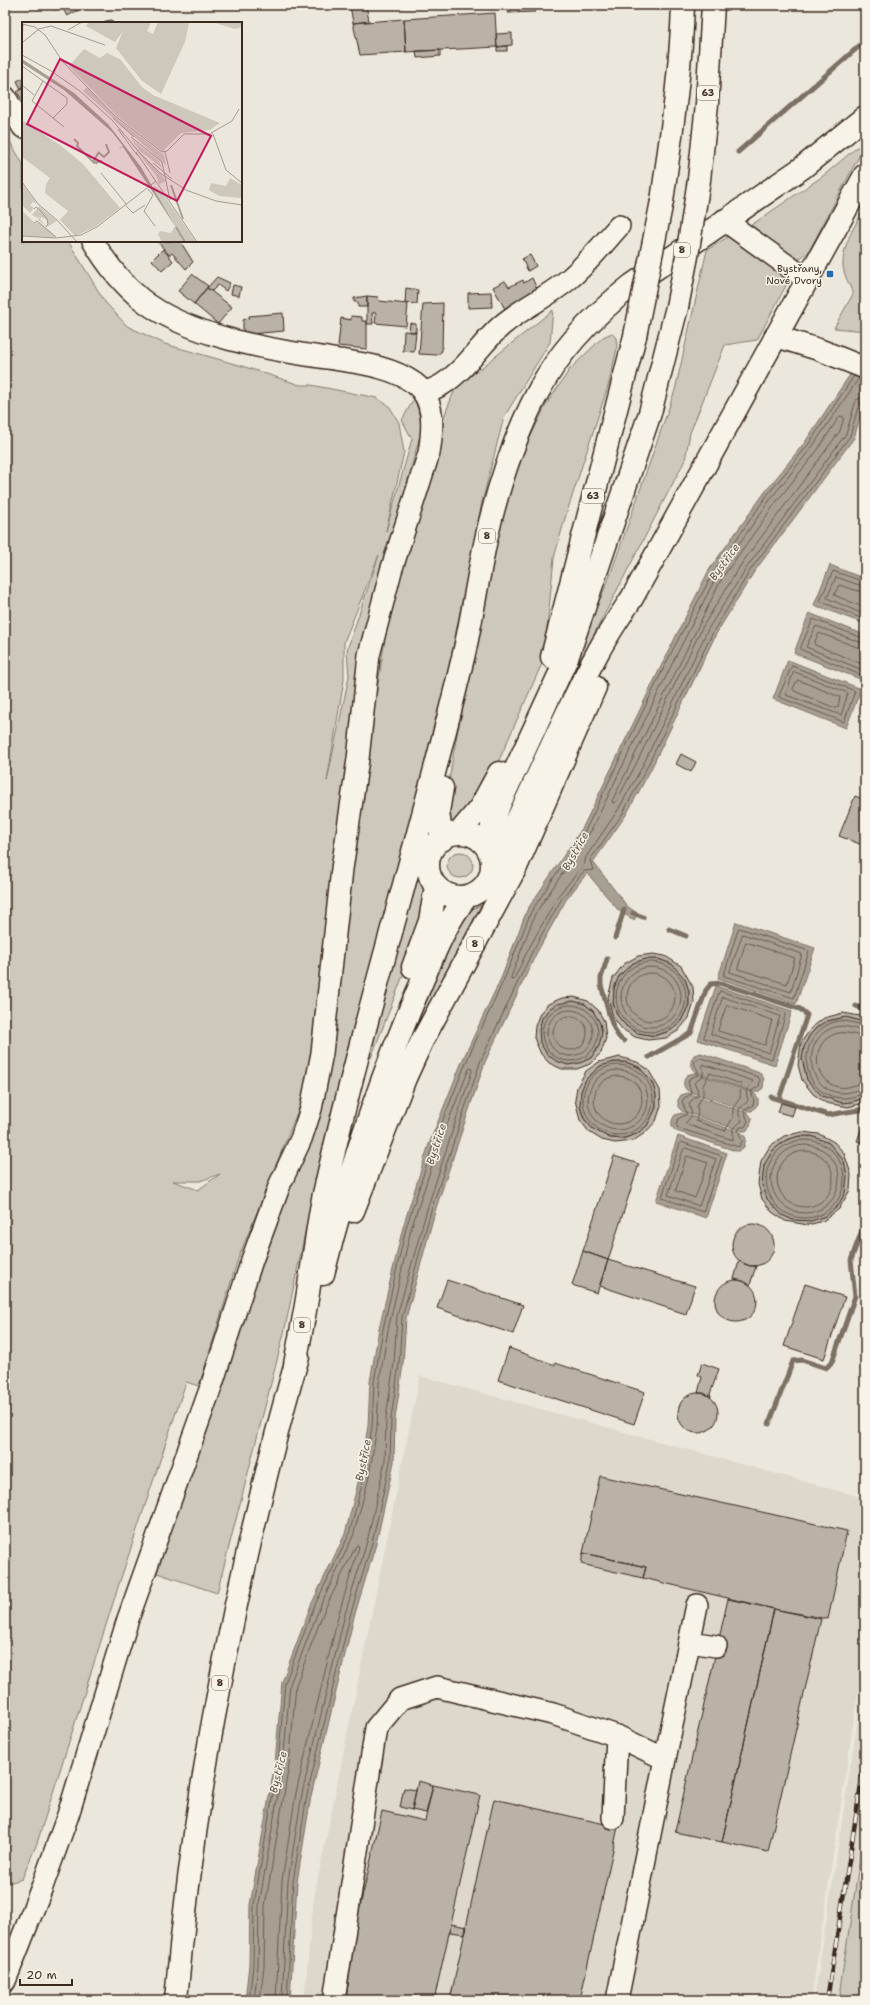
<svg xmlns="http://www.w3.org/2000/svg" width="870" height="2005" font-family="'Shantell Sans',sans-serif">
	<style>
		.built { fill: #ddd7cc }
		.green { fill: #cec8bc; stroke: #84796d; fill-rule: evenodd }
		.water { fill: #a89f93; stroke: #7c7064 }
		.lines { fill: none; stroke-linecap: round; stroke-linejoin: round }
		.shore { stroke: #67594d; stroke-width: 1 }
		.stream { stroke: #7c7064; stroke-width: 5 }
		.building { fill: #bab2a7; stroke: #3b2a1e; fill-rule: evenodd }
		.minor-casing { stroke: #3b2a1e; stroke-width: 24 }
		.major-casing { stroke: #3b2a1e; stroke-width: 25 }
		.highway-casing { stroke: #3b2a1e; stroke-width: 25 }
		.minor { stroke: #f7f3e8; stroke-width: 21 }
		.major { stroke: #f7f3e8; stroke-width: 22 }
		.highway { stroke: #f7f3e8; stroke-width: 22 }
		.rail-casing { stroke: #3b2a1e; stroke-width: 4.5 }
		.rail { stroke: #f7f3e8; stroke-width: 3; stroke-dasharray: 9; stroke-linecap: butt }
		.highway-bridge-casing { stroke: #3b2a1e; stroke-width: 25; stroke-linecap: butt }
		.highway-bridge { stroke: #f7f3e8; stroke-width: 22 }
		.poi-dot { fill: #1f6fb2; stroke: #f7f3e8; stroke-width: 1.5 }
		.labels { text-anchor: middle; stroke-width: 3; stroke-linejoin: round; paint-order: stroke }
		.shield { fill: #f7f3e8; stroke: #73665b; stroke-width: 1 }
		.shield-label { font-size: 9px; font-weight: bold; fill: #3b2a1e }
		.poi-label { font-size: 10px; fill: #3b2a1e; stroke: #f7f3e8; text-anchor: end }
		.water-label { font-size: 11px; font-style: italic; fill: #615347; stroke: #f7f3e8 }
		.inset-river { fill: none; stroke: #a89f93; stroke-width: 2 }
		.inset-road { fill: none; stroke: #a59b90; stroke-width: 1 }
		.view { fill: #c2185b; fill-opacity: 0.15; stroke: #c2185b; stroke-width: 2 }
		.inset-edge { fill: none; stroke: #3b2a1e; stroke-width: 2 }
	</style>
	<rect width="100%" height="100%" fill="#ece7dc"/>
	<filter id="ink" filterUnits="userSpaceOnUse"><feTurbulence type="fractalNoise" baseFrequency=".025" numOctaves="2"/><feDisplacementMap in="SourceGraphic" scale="8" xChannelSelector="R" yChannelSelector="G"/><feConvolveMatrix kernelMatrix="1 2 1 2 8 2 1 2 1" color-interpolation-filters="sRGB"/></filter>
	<g filter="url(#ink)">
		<path class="built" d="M420 1376 865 1498V1647L811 2000H304L314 1898Z
			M865 1673V1842L847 1956 840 2000H814Z"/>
		<path class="green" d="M5 133 23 164V241H68L105 302 127 326 165 344 242 366 300 385H311L377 398 390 407 399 423 404 452 386 531 412 439 402 420 415 397 422 428 362 649 311 1050 303 1098 238 1259 199 1386 186 1382 119 1584 37 1843 22 1879 5 1884ZM379 555 347 650 349 676 327 781 344 680V642ZM220 1174 198 1190 173 1181H200Z
			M862 143H865V145L808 253 793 262 747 228 823 176Z
			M865 207V331L834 328 853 294C850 285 843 274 843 265 842 245 856 224 865 207Z
			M731 235 789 280 757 340 725 345 690 433 685 460 552 715 509 819H503L608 581 631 516 675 390 707 250Z
			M553 310 550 342 504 417 482 502 431 757 360 1003 307 1223 284 1333 217 1593 157 1573 201 1434 316 1118 354 836 390 607 445 414 455 389Z
			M612 333 616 338 617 348 609 383 566 515 554 558 544 659 492 776 455 825H450L446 801 453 756 470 666 503 509 527 444 546 405 570 369 603 337Z
			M447 865a13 13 0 1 1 26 0a13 13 0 1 1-26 0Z
			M417 864C425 885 426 898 424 921L371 1058 362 1054Z
			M481 905 403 1056 415 1014 465 913Z
			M865 1825V2000H841L840 1989Z"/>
		<path class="water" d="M865 352V400L854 438 754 572 716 634 650 771 626 815 593 862 627 906 638 914 634 920 619 911 587 873 566 900 536 954 485 1062 436 1208 406 1318 403 1364 395 1419 394 1462 376 1544 354 1617 311 1796 297 1882 290 2000H245L249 1965 250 1905 275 1763 282 1682 311 1605 345 1534 359 1479 368 1426 370 1382 379 1328 403 1227 429 1144 463 1059 502 976 527 910 583 827 667 654 709 570 765 492 805 442Z
			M830 565 865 579V624L814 605Z
			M809 613 865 635V681L794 653Z
			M788 660 861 689 846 728 773 699Z
			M736 922 815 948 796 1004 718 978Z
			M613 997a38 38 0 1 1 76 0a38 38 0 1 1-76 0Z
			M716 986 792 1011 775 1065 698 1040Z
			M538 1033a32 32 0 1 1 64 0a32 32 0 1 1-64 0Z
			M846 1017 865 1022V1098C805 1125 769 1028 846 1017Z
			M701 1053 760 1073 764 1079 763 1088 758 1092H754L695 1072C689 1067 690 1061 694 1055Z
			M580 1100a38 38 0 1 1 76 0a38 38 0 1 1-76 0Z
			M694 1073 754 1093 758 1098V1104L752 1111H748L688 1091C682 1087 683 1080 687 1075Z
			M688 1093 748 1113 752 1118 750 1127 746 1131H742L682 1111 678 1107V1100L681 1095Z
			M682 1113 742 1133 746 1138 744 1147 739 1151H736L676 1131C670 1127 671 1120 675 1115Z
			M678 1136 727 1153 706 1218 656 1201Z
			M762 1179a43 43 0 1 1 86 0a43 43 0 1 1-86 0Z"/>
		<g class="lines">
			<path class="shore" d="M859 378 812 447 772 497 717 575 675 658 591 831 535 914 511 977V980L514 979 528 950 558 896 584 865 586 857 618 810 642 767 708 629 747 567 846 434 856 400 865 396
				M840 416 844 417 840 431 742 563 703 626 636 764 616 802 613 803 612 801 722 578 777 501 817 451Z
				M865 582 833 571 820 601 865 620
				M865 587 836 577 827 598 865 615
				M865 593 839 585 834 595 865 608
				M865 639 813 619 800 649 865 677
				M865 644 816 626 806 647 865 671
				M865 650 819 633 814 643 815 645 865 665
				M792 666 855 691 844 722 779 697Z
				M795 672 848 693 841 715 786 695 793 673Z
				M798 680 840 697 838 707 835 708 794 691 793 689Z
				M739 928 809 951 794 998 724 976Z
				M743 934 802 954 791 992 730 972Z
				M746 942 795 958 787 984 738 969Z
				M616 997a35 35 0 1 1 70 0a35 35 0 1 1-70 0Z
				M621 997a30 30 0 1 1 60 0a30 30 0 1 1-60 0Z
				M627 997a24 24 0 1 1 48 0a24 24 0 1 1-48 0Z
				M720 991 786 1013 772 1059 704 1038Z
				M723 997 780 1016 769 1053 711 1034Z
				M727 1005 772 1020 765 1045 718 1031Z
				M542 1033a28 28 0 1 1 56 0a28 28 0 1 1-56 0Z
				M547 1033a23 23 0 1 1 46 0a23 23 0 1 1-46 0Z
				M553 1033a17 17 0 1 1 34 0a17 17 0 1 1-34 0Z
				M865 1025C855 1024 848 1020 838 1021 799 1029 795 1088 835 1097 846 1100 854 1096 865 1094
				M865 1030C854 1030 846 1024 835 1027 804 1036 803 1083 835 1092 846 1095 854 1090 865 1089
				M865 1036C854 1036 846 1030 835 1034 810 1042 812 1081 838 1087 848 1089 855 1084 865 1083
				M701 1058 758 1077 760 1080 759 1086 751 1091 754 1100 753 1105 744 1111 748 1121 745 1127H740L738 1130 742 1141 739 1147 678 1128 676 1125 678 1119 687 1114 682 1101 684 1098 692 1094 688 1082 690 1078 698 1075V1071C696 1066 692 1064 696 1059Z
				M703 1064 753 1081 746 1091 748 1101 739 1109V1115L742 1121 733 1128V1140L685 1124 692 1115 689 1103 697 1096 698 1090 694 1083 703 1076Z
				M583 1100a35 35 0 1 1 70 0a35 35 0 1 1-70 0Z
				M588 1100a30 30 0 1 1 60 0a30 30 0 1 1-60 0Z
				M710 1073 741 1084 740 1098 733 1108V1118L725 1131 696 1121 698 1113 697 1106 703 1095V1086Z
				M594 1100a24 24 0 1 1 48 0a24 24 0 1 1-48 0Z
				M766 1179a39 39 0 1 1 78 0a39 39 0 1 1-78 0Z
				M681 1142 722 1156 703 1212 662 1198Z
				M771 1179a34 34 0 1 1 68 0a34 34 0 1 1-68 0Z
				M686 1148 716 1159 699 1206 668 1195 683 1150Z
				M777 1179a28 28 0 1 1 56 0a28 28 0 1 1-56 0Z
				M687 1156 708 1163 695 1198 676 1191Z
				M249 2000 253 1966 254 1905 278 1764 285 1683 314 1607 349 1535 363 1480 372 1427 374 1382 383 1329 406 1228 433 1145 467 1060 505 977 531 912 586 829 670 655 713 573 768 494 808 445 854 376
				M254 2000 258 1966 259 1905 283 1765 290 1684 319 1609 353 1536 368 1481 377 1428 379 1383 388 1330 411 1229 438 1147 469 1069 471 1068 472 1071 428 1206 397 1316 394 1363 386 1418 385 1461 367 1542 345 1614 302 1794 288 1881 282 2000
				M260 2000 264 1966 265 1906 289 1765 296 1685 324 1611 356 1546 358 1545 359 1547 339 1613 296 1793 282 1881 276 2000
				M287 2000 293 1882 307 1795 350 1616 372 1543 390 1462 391 1418 399 1364 402 1317 432 1207 481 1060 532 952 562 898 584 871 593 870 590 860 623 813 646 769 713 632 751 569 850 436 859 404 865 401"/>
			<path class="stream" d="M738 152 865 41
				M633 913 643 917
				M669 929 686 936
				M615 938 624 910
				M607 959 601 978V985C605 997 612 1037 624 1041
				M856 1006 865 1010
				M649 1057 691 1033 706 990 711 984 720 983 800 1009 807 1015 779 1099
				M771 1097 828 1115 865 1109
				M769 1424 793 1361 802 1360 826 1368 832 1362 855 1296 851 1260 865 1222"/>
		</g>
		<path class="building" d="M53 5H62L63 7 54 10Z
			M71 5H83L78 8 79 10 67 16 63 9Z
			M350 5H366L369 21 353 23Z
			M508 5H535V12L508 13Z
			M495 13 497 47 406 52 404 19Z
			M404 19 406 52 360 55 353 23Z
			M112 20V23H105V21Z
			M512 33V45L497 47 496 34Z
			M507 46V51H497V47Z
			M440 50V56L417 58 416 51Z
			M23 78V88L21 89 17 81Z
			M23 88V101L17 92Z
			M157 241H180L193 262 186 269 172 253 169 255Z
			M163 249 173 261 162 271 152 260Z
			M530 255 536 266 528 271 522 259Z
			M192 274 208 286 194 304 178 291Z
			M217 277 230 283 226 291 218 285 212 291 207 288Z
			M532 278 538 291 505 309 493 287 505 281 509 287 523 280 524 283Z
			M233 285 241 287 239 296 231 294Z
			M207 288 232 307 218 324 194 304Z
			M406 288 418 290 417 304 405 303Z
			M491 292 492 307 468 308V293Z
			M367 296 378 297 379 301 408 304 406 326 375 323 376 313H372L373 324H367Z
			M367 296V307H358V302H354V298Z
			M443 303 442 351 437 355 419 354 423 304Z
			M283 313 284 331 250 334 243 332V320L249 318V316Z
			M351 316 362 317V321H367V349L338 346 341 318 351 320Z
			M410 323 416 324V332H409Z
			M404 331 416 332 414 352 403 351Z
			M681 754 696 762 691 772 676 764Z
			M855 796 865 800V846L839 836Z
			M653 954 665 956 681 966 693 987 694 1003 689 1018 678 1031 666 1038 648 1040 635 1037 622 1029 613 1017 608 997 613 978 624 964 638 956ZM646 959H659L672 964 685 979 689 991V1005L680 1023 670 1031 655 1036 637 1033 626 1026 617 1015 613 1004 614 988 619 976 633 963Z
			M574 997 588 1001 598 1010 604 1021 606 1038 601 1053 590 1064 577 1069H562L549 1063 541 1054 534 1038 535 1026 540 1013 548 1004 562 998ZM573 1001 585 1004 593 1011 600 1023 602 1033 599 1046 591 1058 580 1063 568 1065 556 1061 547 1054 540 1043 539 1030 542 1018 549 1009 557 1004Z
			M843 1013 860 1016 865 1018V1022L846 1017 826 1021 817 1027 809 1036 804 1047 802 1059 807 1080 822 1096 842 1103 851 1102 865 1098 864 1103 848 1107 826 1103 813 1094 802 1080 798 1065 801 1043 811 1028 824 1018Z
			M620 1057 637 1062 648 1069 660 1090 661 1106 656 1121 645 1133 633 1141 615 1143 602 1140 589 1132 580 1120 575 1100 577 1087 586 1071 599 1062ZM614 1062H626L639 1067 652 1082 656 1094V1108L647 1126 637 1134 622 1139 610 1138 593 1129 584 1119 580 1107 581 1091 586 1079 600 1066Z
			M781 1103 795 1107 792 1116 778 1112Z
			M864 1122H865V1144L857 1141Z
			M802 1132 819 1134 834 1142 844 1153 851 1174 850 1190 839 1209 823 1221 808 1225 785 1221 772 1212 762 1199 758 1184 761 1161 770 1146 784 1136ZM799 1136H812L829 1143 844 1161 847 1176 845 1193 838 1206 826 1216 811 1221 793 1220 782 1215 767 1199 762 1185 764 1165 773 1150 786 1140Z
			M614 1156 639 1164 608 1260 583 1251Z
			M732 1245a21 21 0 1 1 42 0a21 21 0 1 1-42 0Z
			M583 1251 608 1260 597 1293 572 1285Z
			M608 1260 695 1286 686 1314 600 1286Z
			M739 1261 750 1266H756L750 1285 743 1281 734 1279Z
			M447 1280 523 1305 513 1334 437 1308Z
			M715 1301a21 21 0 1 1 42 0a21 21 0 1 1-42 0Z
			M805 1284 845 1297 824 1359 784 1346Z
			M509 1348 555 1365V1363L645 1392 634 1424 498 1380Z
			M702 1363 719 1369 710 1394 711 1397 704 1393H698L702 1377 698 1375Z
			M678 1413a20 20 0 1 1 40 0a20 20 0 1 1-40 0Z
			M600 1476 847 1531 828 1619 774 1609 643 1578 646 1567 583 1553Z
			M583 1553 646 1567 643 1578 581 1564Z
			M728 1599 774 1609 722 1842 675 1832Z
			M774 1609 821 1619 768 1852 722 1842Z
			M418 1781 433 1785 426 1813 412 1810Z
			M433 1785 480 1795 434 2000H346L356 1924 382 1811 425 1821Z
			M404 1788 416 1790 412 1810 400 1807Z
			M494 1799 618 1827 580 2000H450Z
			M451 1924 467 1927 465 1934 450 1932Z"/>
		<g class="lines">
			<g class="minor-casing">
				<path id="minor" d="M5 97 23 127
					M724 220 806 279
					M775 336 820 350 865 368
					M424 393C430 390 437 388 443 384 466 369 481 344 501 326 523 307 548 297 569 279 587 264 603 244 619 226
					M690 1642 716 1646
					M665 1759 697 1605
					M613 1818 617 1736
					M5 1981 42 1887 68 1815 128 1619 212 1384 252 1260 280 1184 301 1139 311 1109 322 1053 342 869 358 759 369 655 391 571 429 453C433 429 436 399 414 383 389 365 356 363 327 358 270 350 187 336 141 299 121 283 106 263 93 241
					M334 2000 376 1728 400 1699 437 1687 553 1714 617 1736 665 1759 617 2000"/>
			</g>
			<g class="major-casing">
				<path id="major" d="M459 833 480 808 499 773
					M428 865a32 32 0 1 1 64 0a32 32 0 1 1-64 0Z
					M442 840 438 812 442 788
					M489 852 492 825 499 805 567 658
					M491 873C529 801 558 725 597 654 607 635 620 616 632 598L865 175
					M413 967 430 921 436 886
					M353 1211 405 1078 422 1041 516 867 595 687
					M323 1274C347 1178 378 1084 417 993 432 959 444 925 467 896
					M294 1371C299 1340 306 1310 310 1279 315 1251 318 1222 324 1194 364 1016 419 843 461 666 472 623 477 579 487 535 498 487 514 438 537 394 559 350 594 315 632 285L802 168 865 117
					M176 2000C189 1846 215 1693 250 1542 265 1480 279 1418 298 1357"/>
			</g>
			<g class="highway-casing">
				<path id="highway" d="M699 180 707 104 713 5
					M662 201C671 136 681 71 683 5
					M552 657 635 336
					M567 658 650 413 677 307"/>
			</g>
			<use href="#minor" class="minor"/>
			<use href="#major" class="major"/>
			<use href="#highway" class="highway"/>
			<g class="rail-casing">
				<path id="rail" d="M827 2000 865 1759"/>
			</g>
			<use href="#rail" class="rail"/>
			<g class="highway-bridge-casing">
				<path id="highway-bridge" d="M677 307 687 256 699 180
					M635 336 662 201"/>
			</g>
			<use href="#highway-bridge" class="highway-bridge"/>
		</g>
	</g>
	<rect class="poi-dot" x="826" y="270" width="8" height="8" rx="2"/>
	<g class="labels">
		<g class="shield">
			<rect x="697" y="86" width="22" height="14" rx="3"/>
			<rect x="674" y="243" width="16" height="14" rx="3"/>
			<rect x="582" y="489" width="22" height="14" rx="3"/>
			<rect x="479" y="529" width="16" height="14" rx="3"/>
			<rect x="467" y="937" width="16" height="14" rx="3"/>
			<rect x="294" y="1318" width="16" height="14" rx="3"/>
			<rect x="212" y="1676" width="16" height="14" rx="3"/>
		</g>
		<g class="shield-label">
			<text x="708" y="96">63</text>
			<text x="682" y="253">8</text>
			<text x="593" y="499">63</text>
			<text x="487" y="539">8</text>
			<text x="475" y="947">8</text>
			<text x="302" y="1328">8</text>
			<text x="220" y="1686">8</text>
		</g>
		<g class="poi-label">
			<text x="822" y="272">Bystřany,<tspan x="822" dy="12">Nové Dvory</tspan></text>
		</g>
		<g class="water-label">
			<text transform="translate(724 562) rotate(-54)" y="4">Bystřice</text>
			<text transform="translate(575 851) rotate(-61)" y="4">Bystřice</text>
			<text transform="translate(436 1144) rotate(-72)" y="4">Bystřice</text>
			<text transform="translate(363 1460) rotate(-79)" y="4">Bystřice</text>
			<text transform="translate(278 1772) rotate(-76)" y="4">Bystřice</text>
		</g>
	</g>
	<g transform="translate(22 22)">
		<rect width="220" height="220" fill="#ece7dc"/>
		<path d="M67 0H129L125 9 131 12 136 0H219L220 5 213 7 193 1H167L163 20 139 72 120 59 94 26 101 9 93 20 64 4ZM62 27 78 36 85 31 98 37 120 65 131 73 198 101 188 108 159 111 142 128 143 130 140 129 95 94 47 44ZM65 65 93 95 142 133 144 143 61 69ZM0 98 38 123 61 142 98 186 73 205 53 214 38 198 46 189 23 171 24 162 28 156 0 135ZM109 117 137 139 140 146 118 129ZM108 120 143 157V160L137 162 135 155ZM208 156 220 163V176L197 174 187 168 189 161 204 164ZM0 161 15 182 11 180 8 183 12 186 8 191 0 183ZM132 164 139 169 174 220H140L136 212 138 209 149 211 153 204 130 167ZM17 184 35 199 25 205 26 199 20 195 18 197 24 204 16 198 18 195 16 196 10 193ZM0 189 13 201 16 200 28 209 34 216 0 214Z" fill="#cec8bc"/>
		<path d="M0 37 52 71 86 102 119 145 153 204 101 125 96 127 101 124 90 110 42 68 0 41Z" fill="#a89f93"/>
		<path class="inset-river" d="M52 117 56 121 55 124 72 141 80 139M76 130 82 135 87 130 84 122M75 142 72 138 77 130M149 163 161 197M154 205 163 220"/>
		<path class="inset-road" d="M0 2 13 5 23 13 41 40 93 94 140 130 145 129 162 112H191L204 148 220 161M46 8 60 0M1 20 17 7 29 4 83 23M0 23 1 2M0 33 29 49 58 69 90 98 118 131M0 44 21 59 45 76V82L31 96 10 79 21 59M0 63 12 73M31 96 42 105M91 96 112 115M96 107 115 133M189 111 210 99 217 87M109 115 140 140 148 178M114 130 175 220M143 130 148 151M118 131 138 151 164 168 194 179 220 183M131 141 150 157M79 151 105 183M0 160 16 182 35 198 55 220M126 167 131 173 122 189 133 204M104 184 111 191 123 183M12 187 14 185 18 188 25 197 26 202 24 205M12 201 15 199 34 215M0 214 34 216 59 213 75 205 134 159"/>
		<path class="view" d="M38 37 189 114 155 179 5 102Z"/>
		<rect width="220" height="220" class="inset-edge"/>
	</g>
	<rect width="870" height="2005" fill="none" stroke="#f7f3e8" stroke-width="20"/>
	<rect x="10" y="10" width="850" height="1985" fill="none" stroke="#3b2a1e" stroke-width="1.5" filter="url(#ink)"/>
	<path d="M20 1979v6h52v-6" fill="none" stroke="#3b2a1e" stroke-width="2"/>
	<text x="26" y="1979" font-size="12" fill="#3b2a1e" stroke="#f7f3e8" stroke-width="3" paint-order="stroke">20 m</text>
</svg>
